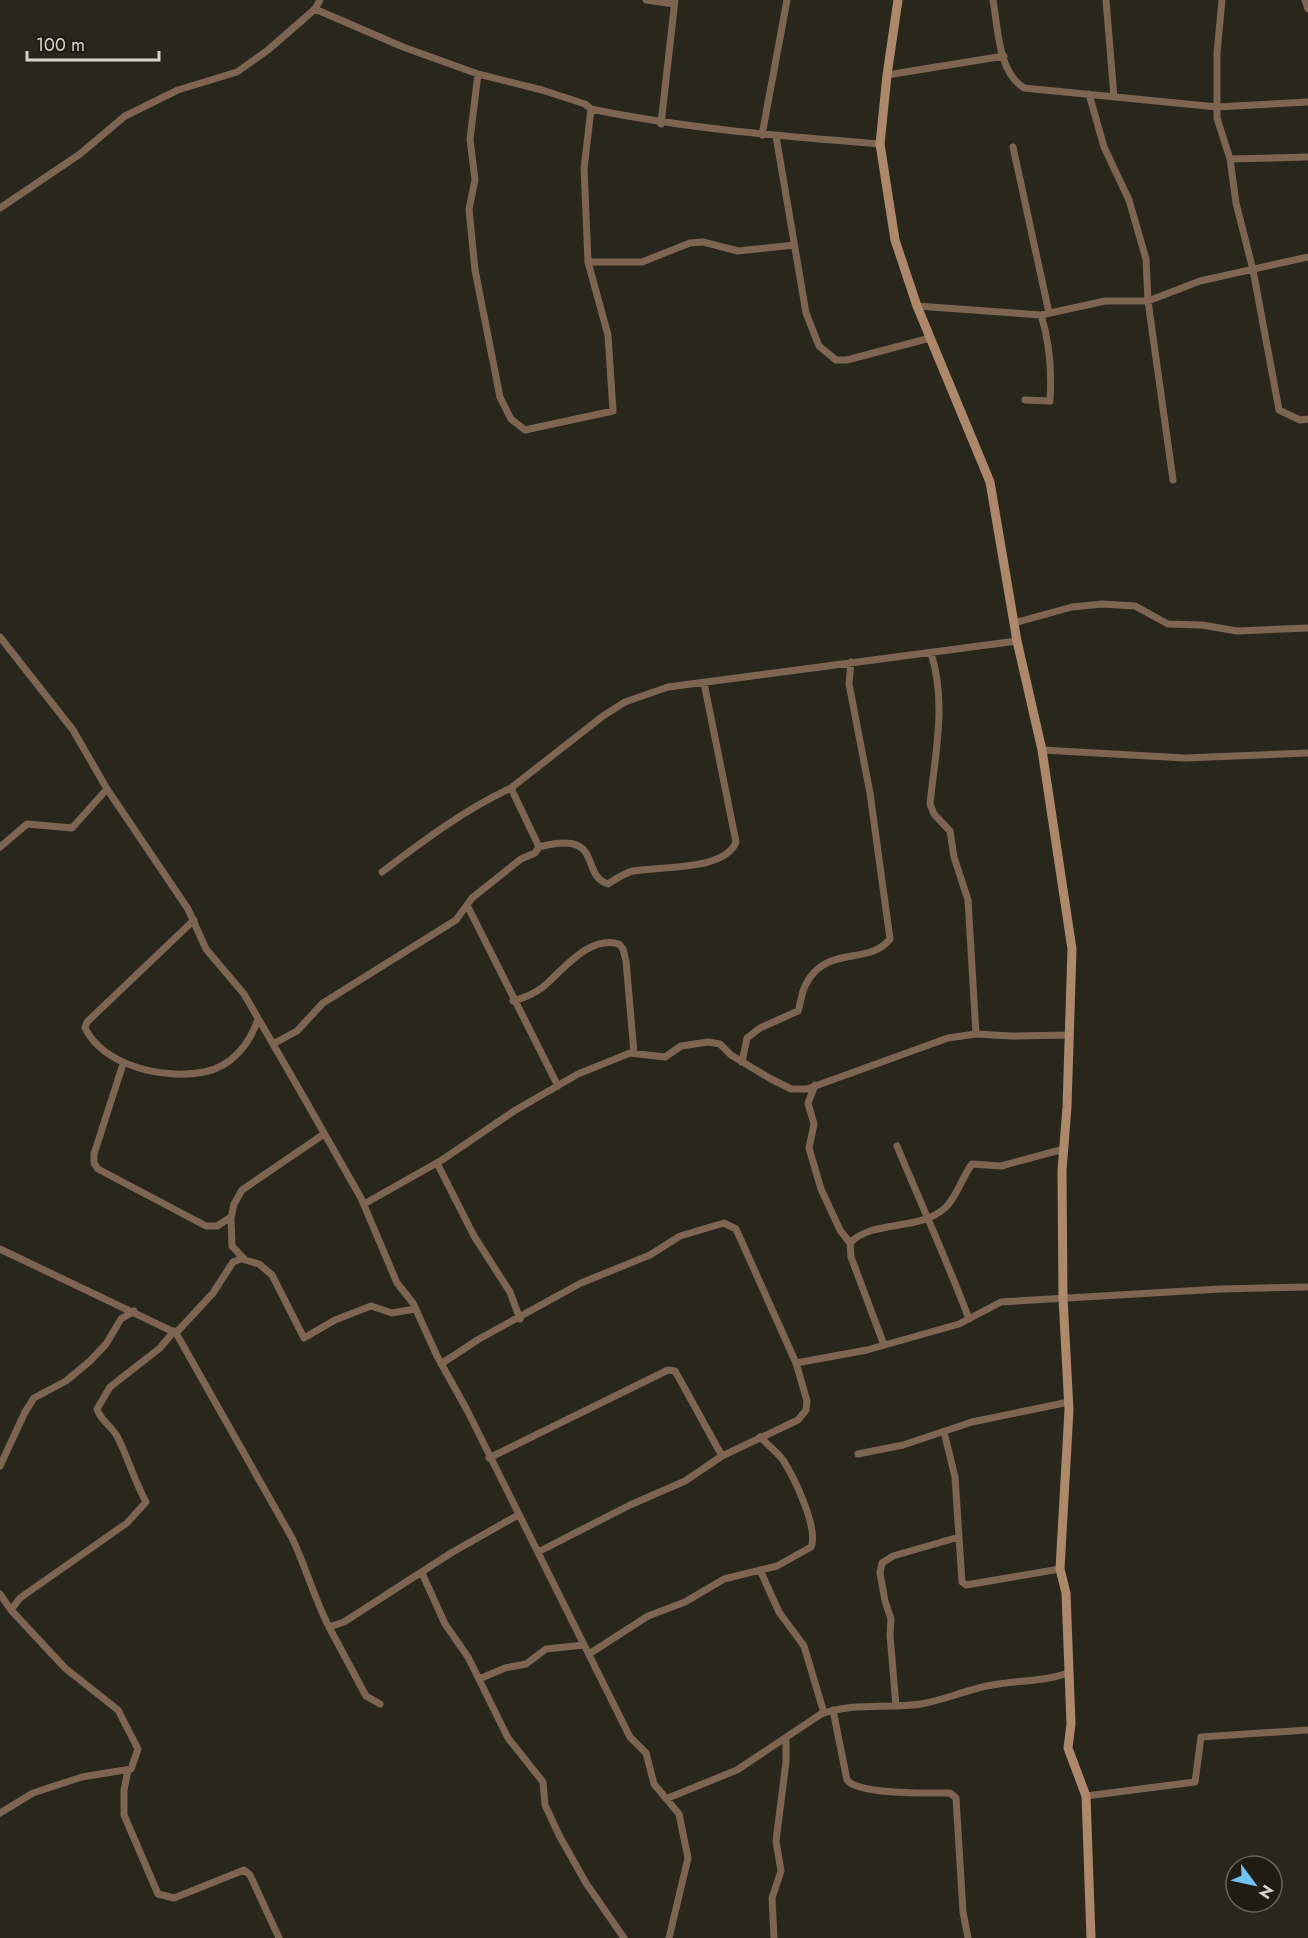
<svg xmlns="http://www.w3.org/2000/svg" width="1308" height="1938" font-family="Jost,sans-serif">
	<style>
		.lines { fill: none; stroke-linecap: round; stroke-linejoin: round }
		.street { stroke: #7d6552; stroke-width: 7 }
		.secondary { stroke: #ae886a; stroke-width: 9 }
	</style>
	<rect width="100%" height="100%" fill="#29261c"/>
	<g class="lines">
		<path class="street" d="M646 0 674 4
			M993 0C998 28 998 72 1024 88L1217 107V53L1222 0
			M1106 0 1114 97
			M1305 0 1308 9
			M315 9 403 47 478 74 542 90 585 104 591 109C688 129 782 136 880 144
			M478 74 470 139 475 180 469 209 475 270 500 397 511 419 525 430 613 411 608 335 588 262 584 167
			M887 75 1004 56
			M1089 94 1104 147 1129 200 1146 259 1148 301 1173 480
			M1308 102 1217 107V118L1230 159 1236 203 1253 270 1279 410 1300 420 1308 419
			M661 124 675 0
			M762 135 787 0
			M776 136 806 313 819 346 836 360H847L930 338
			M1013 147 1049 313
			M1230 159 1308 157
			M584 169 591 109
			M0 208 80 154 125 116 178 90 237 72 268 50 315 9 320 0
			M588 258V262H642L690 243 703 242 738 251 794 245
			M917 306 1041 315 1105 301H1148L1200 281 1308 257
			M1025 400 1050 401C1052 371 1050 343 1041 315
			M1014 623 1072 607 1102 604 1135 606 1168 624 1202 625 1237 631 1308 628
			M0 637 73 730 107 789 188 909 206 949 244 994 299 1089 361 1198 397 1283 413 1303 437 1356 467 1410 630 1737 646 1753 654 1784 679 1814 688 1858 669 1938
			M931 653C947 703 935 754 930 804L934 814 950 831 954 857 968 900 976 1034
			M1042 750 1185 758 1308 753
			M0 847 27 824 72 828 107 789
			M539 847C605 829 579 875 608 884 616 879 624 873 633 871 660 866 725 871 736 842L704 683
			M382 872C423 841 464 810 511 788
			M467 905 558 1086
			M194 920 87 1022 85 1028C104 1066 164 1080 204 1072 232 1067 250 1043 258 1019
			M513 1001C524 998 534 994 543 987 563 970 589 935 619 944L623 949 626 961 634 1053
			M273 1044 297 1031 323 1003 456 920 472 898 521 859 535 853 539 847 511 788 603 716 625 702 668 687 1017 641
			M742 1062 747 1038 760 1028 798 1011C801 1003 801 993 806 984 827 944 869 966 890 939L870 793 849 684 851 662
			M123 1064 94 1154V1163L98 1169 206 1226H217L231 1217
			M815 1085 808 1103 814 1124 809 1148 821 1189 840 1230 850 1243
			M324 1134 242 1190 234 1204 231 1218 232 1246 245 1260 259 1264 272 1275 304 1338 335 1320 371 1306 392 1313 415 1309
			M897 1146C921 1204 947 1260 969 1319
			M437 1163 474 1236 510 1292 520 1319
			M364 1204 442 1160 514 1111 578 1074 630 1053 665 1057 681 1046 708 1042 720 1044 731 1055 771 1079 791 1089H807L948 1038 976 1034 1011 1036 1068 1035
			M0 1249 176 1333 292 1538C306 1567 314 1598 329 1627L344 1622 451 1553 518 1515
			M176 1333 213 1293 233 1262 243 1258
			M884 1345 851 1257 850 1243C873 1219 918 1232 945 1208 957 1197 962 1177 972 1164L1001 1166 1064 1149
			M796 1363 867 1350 959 1324 1001 1302 1221 1289 1308 1287
			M441 1364 479 1339 581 1283 650 1255 680 1236 724 1223 736 1229 796 1363 807 1401 806 1410 798 1420 722 1456
			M944 1432 955 1477 962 1582 966 1585 1060 1569
			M858 1454 903 1445 972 1422 1069 1402
			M489 1458 668 1370 675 1371 679 1378 722 1456 685 1481 630 1505 538 1552
			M0 1466 25 1412 34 1398 66 1381 90 1361 106 1344 121 1319 134 1311
			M760 1570 779 1612 804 1646 824 1713
			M422 1573 445 1624 468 1657 508 1738 543 1782 545 1805 560 1837 586 1883 624 1938
			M0 1594 11 1610
			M329 1627 366 1696 380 1704
			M589 1654 648 1616 685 1602 724 1579 777 1566 811 1547C819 1529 794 1477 783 1460 777 1452 767 1444 760 1437
			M479 1679 505 1668 526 1664 546 1649 584 1645
			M896 1706 890 1635 891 1619 885 1601 880 1573 882 1563 893 1556 959 1537
			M833 1710 847 1780C859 1795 929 1793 950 1793L956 1798 963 1912 968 1938
			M128 1770 124 1790V1815L158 1894 174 1898 244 1870 250 1875 279 1938
			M1086 1796 1195 1782 1201 1737 1308 1730
			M668 1798 737 1770 821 1714C854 1702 887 1709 921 1704 945 1700 968 1689 992 1685 1018 1680 1043 1682 1068 1673
			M0 1813 33 1793 82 1777 131 1769 138 1749 118 1710 65 1668 11 1610 20 1598 127 1523 146 1502C135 1482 129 1461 119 1440 114 1427 101 1422 97 1409L110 1387 160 1348 174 1331
			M774 1938 772 1898 781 1871 776 1841 786 1762V1739"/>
		<path class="secondary" d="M898 0 887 75 880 144 895 240 917 306 990 482 1017 641 1042 750 1072 949 1067 1107 1062 1171 1063 1298 1069 1410 1060 1569 1066 1593 1071 1724 1068 1748 1086 1796 1091 1938"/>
	</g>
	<g transform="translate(1254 1884) rotate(123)"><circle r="28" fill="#201c13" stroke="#68655d" stroke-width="1.5"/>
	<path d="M0-4.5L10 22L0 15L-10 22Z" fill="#6fc2f4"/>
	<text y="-9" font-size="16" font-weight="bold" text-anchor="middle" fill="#d5d3cc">N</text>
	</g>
	<path d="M27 51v9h132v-9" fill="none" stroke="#d5d3cc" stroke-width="3"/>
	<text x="36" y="51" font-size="18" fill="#d5d3cc" stroke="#201c13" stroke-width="4.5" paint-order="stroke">100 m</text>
</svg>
